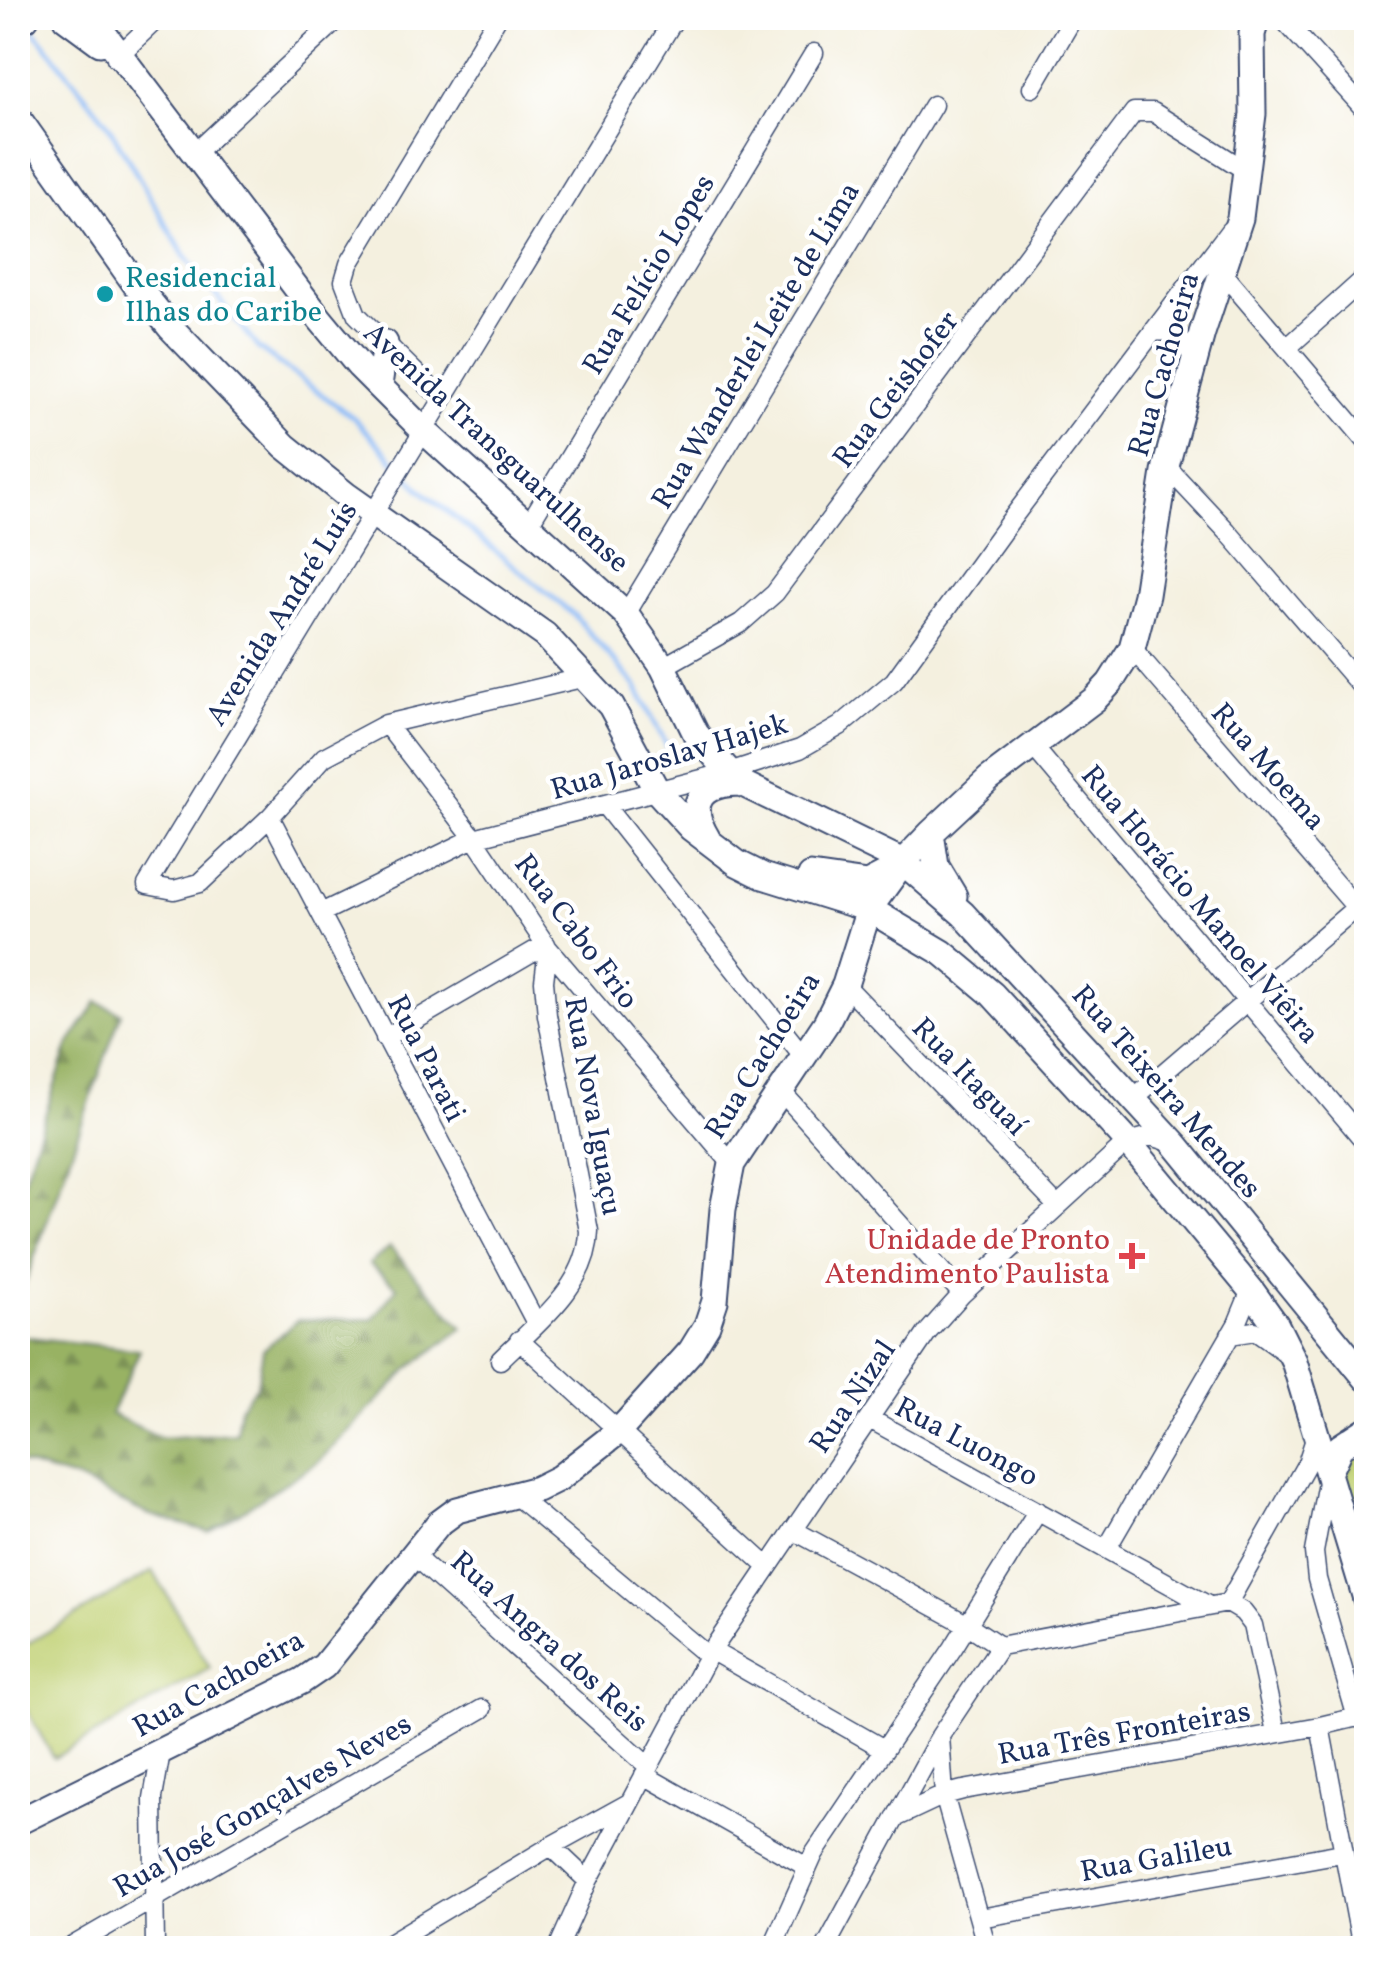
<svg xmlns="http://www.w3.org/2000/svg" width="1384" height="1966" font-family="Vollkorn,serif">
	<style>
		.forest { fill: url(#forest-firs); stroke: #5a7061; stroke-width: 2.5 }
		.park { fill: url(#park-crowns); stroke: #6e8068; stroke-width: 2.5 }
		.pitch { fill: #c0d072; stroke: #6e8068; stroke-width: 2.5 }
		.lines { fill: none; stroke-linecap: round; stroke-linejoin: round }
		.stream { stroke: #8bbaf6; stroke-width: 5 }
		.minor-casing { stroke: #3c4c71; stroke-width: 21 }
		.secondary-casing { stroke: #3c4c71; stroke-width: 29 }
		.minor { stroke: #fff; stroke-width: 18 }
		.secondary { stroke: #fff; stroke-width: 25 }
		.culture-dot { fill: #0f9aa8; stroke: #fff; stroke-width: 4 }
		.health-dot { fill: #e0444e; stroke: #fff; stroke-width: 4 }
		.labels { text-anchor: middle; stroke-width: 9; stroke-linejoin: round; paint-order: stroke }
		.street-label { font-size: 30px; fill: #1b2f5e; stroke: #fff }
		.culture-label { font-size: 30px; fill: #0d838f; stroke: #fff; text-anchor: start }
		.health-label { font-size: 30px; fill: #be3a42; stroke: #fff; text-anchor: end }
	</style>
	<defs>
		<pattern id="forest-firs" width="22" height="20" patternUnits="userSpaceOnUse" patternTransform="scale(2.5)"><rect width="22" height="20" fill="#98b264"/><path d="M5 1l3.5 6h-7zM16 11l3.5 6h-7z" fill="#7b9156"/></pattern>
		<pattern id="park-crowns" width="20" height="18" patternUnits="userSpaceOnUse" patternTransform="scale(2.5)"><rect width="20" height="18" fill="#c0d072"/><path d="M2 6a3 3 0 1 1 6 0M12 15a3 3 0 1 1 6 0" fill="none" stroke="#a4b365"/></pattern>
	</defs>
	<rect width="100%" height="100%" fill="#fff"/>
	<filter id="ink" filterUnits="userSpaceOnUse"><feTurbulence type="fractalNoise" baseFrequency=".01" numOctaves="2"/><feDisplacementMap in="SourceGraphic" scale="20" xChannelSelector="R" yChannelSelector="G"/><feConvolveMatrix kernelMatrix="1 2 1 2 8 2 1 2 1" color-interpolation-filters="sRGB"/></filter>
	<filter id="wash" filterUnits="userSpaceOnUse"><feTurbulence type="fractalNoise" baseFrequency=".0048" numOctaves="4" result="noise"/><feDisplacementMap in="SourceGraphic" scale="40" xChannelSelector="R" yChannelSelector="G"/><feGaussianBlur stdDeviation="2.25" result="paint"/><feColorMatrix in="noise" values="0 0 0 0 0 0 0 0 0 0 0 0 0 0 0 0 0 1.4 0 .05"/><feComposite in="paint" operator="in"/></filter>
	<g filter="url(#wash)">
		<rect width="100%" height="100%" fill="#f4f0df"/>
		<path class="forest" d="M97 1002 121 1013 18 1303V1196L68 1046Z
			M390 1247 463 1328 412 1366 318 1462 209 1532 147 1514 75 1479 18 1462V1336L140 1350 111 1414 161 1438 236 1433 240 1407 257 1386 263 1350 298 1320 373 1319 397 1287 369 1264Z"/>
		<path class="park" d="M1366 1449V1546L1345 1476 1353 1460Z"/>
		<path class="pitch" d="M153 1571 210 1668 54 1758 18 1696V1649Z"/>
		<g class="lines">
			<path class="stream" d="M29 24 107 123 185 257 258 348 354 418 396 463
				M404 472 421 490 574 615 635 685 675 761"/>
		</g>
	</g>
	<g filter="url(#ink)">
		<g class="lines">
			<g class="minor-casing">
				<path id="minor" d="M1282 18 1366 111
					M116 58 158 18
					M1032 88 1073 18
					M196 152 339 18
					M1223 273 1366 441
					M1153 331 1174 332 1195 358
					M1287 348 1366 277
					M433 390 357 315 344 281 349 264 497 18
					M1166 466 1227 531 1366 692
					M529 524 814 53
					M626 614 933 105
					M1132 648 1366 919
					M663 667 741 623 775 593 1134 112H1153L1248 172
					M586 677 386 724 324 757 270 817 200 883 174 890 147 885 675 18
					M386 724 474 838 548 948 732 1164
					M1032 745 1366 1143
					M605 806 804 1057
					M270 817 536 1323
					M323 912 474 838 729 772 800 749 840 726 894 681 1010 521 1230 230
					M845 985 1056 1205
					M385 1038 546 944
					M781 1091 962 1294
					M1134 1098 1366 899
					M1230 1335 1255 1331 1286 1353
					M519 1340 767 1566
					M500 1360C536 1324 588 1286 589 1231L547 1015 544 981 548 948
					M870 1419 1209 1606
					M1327 1482 1314 1552 1317 1579 1357 1718
					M515 1495 708 1656
					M793 1530 968 1625 1000 1646
					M1107 1548 1237 1324 1251 1290
					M414 1556 649 1767
					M1228 1603 1307 1463 1316 1436
					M1228 1603 1243 1612 1253 1625 1276 1732
					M1000 1646 1228 1603
					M712 1651 884 1749
					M1320 1726 1362 1948
					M940 1736 944 1795 987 1948
					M644 1775 807 1867
					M895 1818 944 1795 963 1790 1320 1726 1366 1715
					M551 1846 588 1881
					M980 1918 1342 1853
					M69 1948 482 1709
					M155 1948 153 1798 161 1752
					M381 1948 551 1846 629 1803
					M558 1948 588 1881 708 1656 927 1333 962 1294 1128 1142 1151 1136 1170 1142
					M772 1948 814 1854 953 1648 1038 1511
					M825 1948 940 1736 1000 1646"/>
			</g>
			<g class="secondary-casing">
				<path id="secondary" d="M66 18 100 43
					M92 18 320 319 359 366 424 431 626 614 663 667 696 734 729 772 741 783 903 862 963 914 1175 1144 1366 1378
					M18 23 26 18
					M18 118 136 285 171 328 285 446 346 495 545 635 611 706 657 791 691 828 737 863 763 876 869 909 943 953 992 994 1128 1142 1251 1290 1276 1325 1294 1361 1366 1599
					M379 386 385 343
					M931 833 936 866 954 896
					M707 838C685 801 702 783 741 783
					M811 876 867 884 892 871
					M1329 1471 1340 1447 1366 1430
					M18 1822 302 1681 324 1666 438 1524 457 1510 537 1489 559 1478 619 1431 691 1351 707 1325 715 1301 723 1209 732 1164 826 1023 845 985 869 909 903 862 931 833 989 779 1095 699 1110 683 1132 648 1146 595 1166 466 1202 333 1240 218 1253 114 1252 34 1257 18"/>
			</g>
			<use href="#minor" class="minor"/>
			<use href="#secondary" class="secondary"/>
		</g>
	</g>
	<circle class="culture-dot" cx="105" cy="294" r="10"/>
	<path class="health-dot" d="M1127 1241h10v10h10v10h-10v10h-10v-10h-10v-10h10z"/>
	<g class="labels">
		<g class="street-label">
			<text transform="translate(648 274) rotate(-59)" y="10">Rua Felício Lopes</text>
			<text transform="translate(755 345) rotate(-59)" y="10">Rua Wanderlei Leite de Lima</text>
			<text transform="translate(1163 364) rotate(-74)" y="10">Rua Cachoeira</text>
			<text transform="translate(895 389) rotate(-53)" y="10">Rua Geishofer</text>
			<text transform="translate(497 447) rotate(43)" y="10">Avenida Transguarulhense</text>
			<text transform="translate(281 613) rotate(-58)" y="10">Avenida André Luís</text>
			<text transform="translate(669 756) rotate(-16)" y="10">Rua Jaroslav Hajek</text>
			<text transform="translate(1269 766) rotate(49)" y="10">Rua Moema</text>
			<text transform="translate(1201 904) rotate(50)" y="10">Rua Horácio Manoel Viêira</text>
			<text transform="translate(577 931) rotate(53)" y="10">Rua Cabo Frio</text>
			<text transform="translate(762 1055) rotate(-58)" y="10">Rua Cachoeira</text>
			<text transform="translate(427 1058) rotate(63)" y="10">Rua Parati</text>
			<text transform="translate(970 1076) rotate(46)" y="10">Rua Itaguaí</text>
			<text transform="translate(1167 1091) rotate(49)" y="10">Rua Teixeira Mendes</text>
			<text transform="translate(594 1106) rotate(80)" y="10">Rua Nova Iguaçu</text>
			<text transform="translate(852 1396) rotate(-56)" y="10">Rua Nizal</text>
			<text transform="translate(967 1441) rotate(28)" y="10">Rua Luongo</text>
			<text transform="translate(550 1641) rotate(42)" y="10">Rua Angra dos Reis</text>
			<text transform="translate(218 1683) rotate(-29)" y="10">Rua Cachoeira</text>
			<text transform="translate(1124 1732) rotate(-10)" y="10">Rua Três Fronteiras</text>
			<text transform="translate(262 1805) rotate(-30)" y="10">Rua José Gonçalves Neves</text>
			<text transform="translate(1156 1858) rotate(-10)" y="10">Rua Galileu</text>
		</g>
		<g class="culture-label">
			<text x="125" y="287">Residencial<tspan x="125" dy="34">Ilhas do Caribe</tspan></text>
		</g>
		<g class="health-label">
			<text x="1110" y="1249">Unidade de Pronto<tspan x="1110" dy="34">Atendimento Paulista</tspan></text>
		</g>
	</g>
	<rect width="1384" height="1966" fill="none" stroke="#fff" stroke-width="60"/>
</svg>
